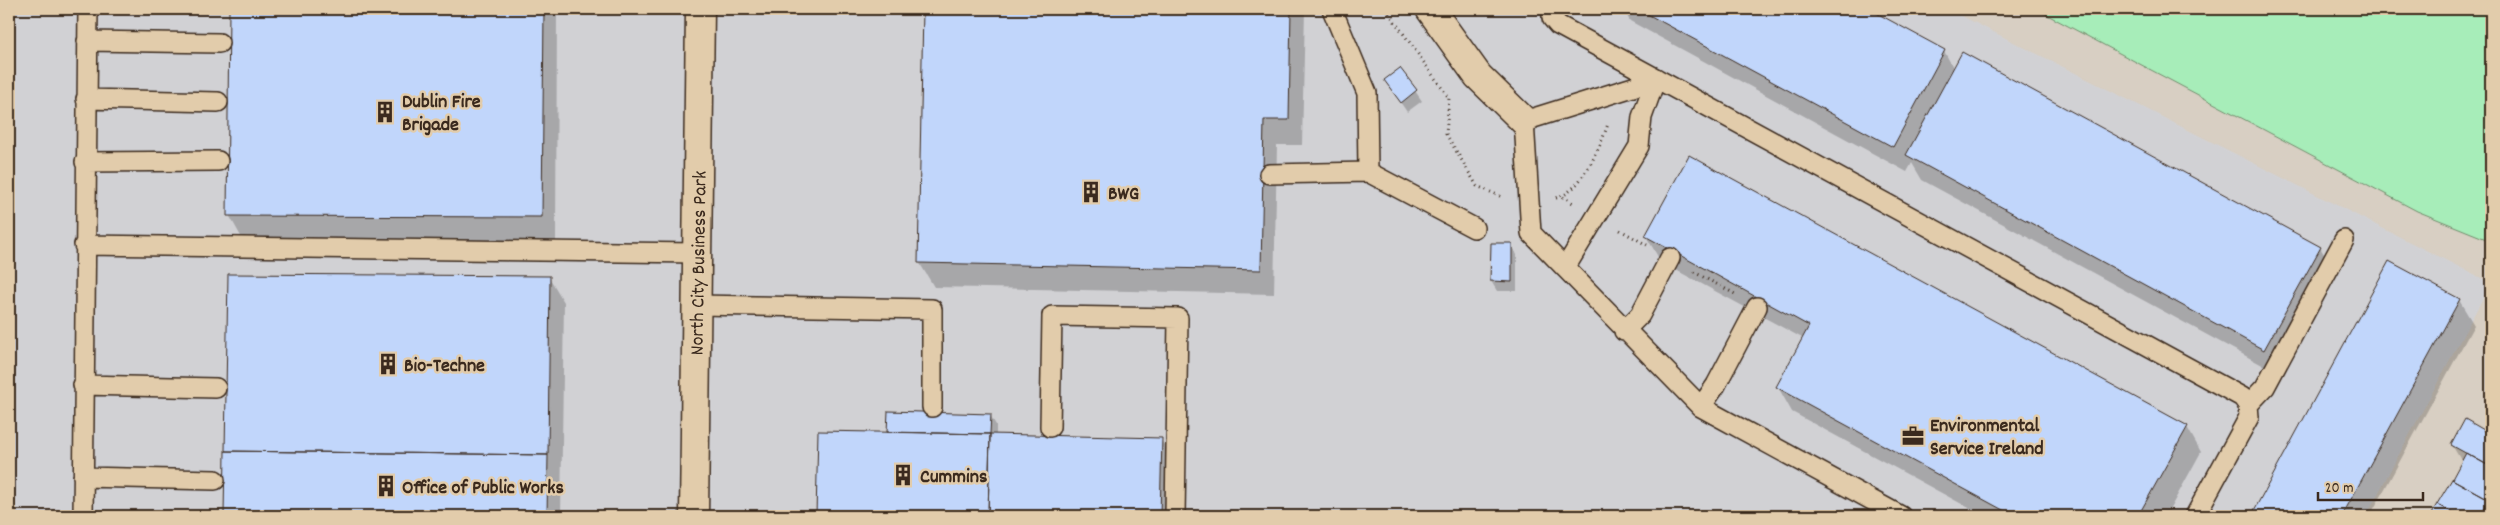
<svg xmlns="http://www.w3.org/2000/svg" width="2500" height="525" font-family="Dekko,sans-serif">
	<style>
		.built { fill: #d1d1d4 }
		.green { fill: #a7edb9; stroke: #718c6c }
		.shadow { fill: #0003 }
		.building { fill: #c1d6fb; stroke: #3b2a1e }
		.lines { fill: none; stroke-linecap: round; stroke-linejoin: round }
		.lane-casing { stroke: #3b2a1e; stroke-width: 22 }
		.street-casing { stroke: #3b2a1e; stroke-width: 31 }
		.path { stroke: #3b2a1e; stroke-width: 3; stroke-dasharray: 1 4; stroke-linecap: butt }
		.lane { stroke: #e2ccab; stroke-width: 19 }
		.street { stroke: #e2ccab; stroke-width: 28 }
		.labels { text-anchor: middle; stroke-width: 5; stroke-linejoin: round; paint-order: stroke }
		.poi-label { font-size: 20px; font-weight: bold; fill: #3b2a1e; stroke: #e2ccab; text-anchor: start }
		.street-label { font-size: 20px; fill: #3b2a1e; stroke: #e2ccab }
	</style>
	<rect width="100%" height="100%" fill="#d8cfc3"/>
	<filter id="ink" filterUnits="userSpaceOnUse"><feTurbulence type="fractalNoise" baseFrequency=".02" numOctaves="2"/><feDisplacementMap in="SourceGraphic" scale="10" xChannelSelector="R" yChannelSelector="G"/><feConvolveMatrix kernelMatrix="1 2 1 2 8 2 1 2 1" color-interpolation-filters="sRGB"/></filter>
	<g filter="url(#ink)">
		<path class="built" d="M9 9H1948L2491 283 2366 516H9Z"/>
		<path class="green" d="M2036 9H2491V241L2417 211Z"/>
		<path class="shadow" d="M230 9H557L556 241 243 240 229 215Z
			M924 9H1305L1302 145H1277L1274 294 934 287 919 262Z
			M1623 9H1866L1944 51 1954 69 2320 247 2334 273 2279 374 1922 180 1912 163 1907 172 1630 21Z
			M1400 69 1422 101 1407 112 1385 80Z
			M1646 236 2187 427 2201 452 2166 516H1984L1792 412 1778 387 1804 339 1661 262Z
			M1492 244 1512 245 1517 255V291H1497L1491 281Z
			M2390 263 2459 300 2474 325 2370 516H2252Z
			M229 275 549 277 564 302 561 516H226Z
			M990 415 996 425V436L1161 440 1176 465 1175 516H818L820 432 890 433 889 432Z
			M2465 421 2491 435V516H2432L2462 462 2452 445Z"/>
		<path class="building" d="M229 9H544L542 217 227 216Z
			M923 9H1291L1289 120H1264L1261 270 918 263Z
			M1638 9H1869L1945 50 1893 147Z
			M1962 52 2321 247 2264 350 1906 155Z
			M1400 68 1417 90 1401 103 1384 80Z
			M1689 155 2188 426 2138 516H2014L1776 387 1809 326 1645 236Z
			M1491 243H1512V282L1490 281Z
			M2389 261 2460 299 2342 516H2251Z
			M228 274 550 276 548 455 225 451Z
			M888 411 991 414 990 434 887 432Z
			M2465 419 2491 434V467L2451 445Z
			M818 431 990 434 988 516H816Z
			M990 434 1162 438 1160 516H988Z
			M225 451 548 455 547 516H224Z
			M2466 453 2491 467 2490 500 2452 479Z
			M2452 479 2490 500 2480 516H2459L2437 504Z
			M2437 504 2459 516H2430Z"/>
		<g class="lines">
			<g class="lane-casing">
				<path id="lane" d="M1332 9 1367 93 1368 172 1474 228
					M1552 9V18L1558 25 2242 397 2248 405 2249 417 2195 516
					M87 41 219 43
					M1656 78 1633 87 1524 121 1531 233 1701 407 1901 516
					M86 99 218 102
					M85 162 218 161
					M1269 174 1368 172
					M84 245 697 253
					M1565 268 1639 146 1642 117 1656 78
					M697 305 932 309V407
					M1624 331 1640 315 1670 258
					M83 385 216 388
					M2248 405 2265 387 2344 240
					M1701 407 1716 385 1757 307
					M1050 427 1052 316 1178 318 1175 516
					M83 477 215 480
					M83 516 88 9"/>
			</g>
			<g class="street-casing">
				<path id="street" d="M1430 9 1478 76 1524 121
					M694 516 700 9"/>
			</g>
			<path class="path" d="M1386 9 1449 98 1446 134 1477 186 1502 197
				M1563 197 1573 203
				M1556 198C1581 193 1601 145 1608 124
				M1620 230 1647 245
				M1694 272 1735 294"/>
			<use href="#lane" class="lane"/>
			<use href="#street" class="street"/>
		</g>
	</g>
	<defs>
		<g id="building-bare" transform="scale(1.725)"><path d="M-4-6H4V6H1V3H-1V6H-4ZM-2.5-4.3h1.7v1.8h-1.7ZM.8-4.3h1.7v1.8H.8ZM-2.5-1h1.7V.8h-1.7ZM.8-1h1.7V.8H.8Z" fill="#3b2a1e" stroke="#e2ccab" stroke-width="2.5" paint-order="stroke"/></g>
		<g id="office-bare" transform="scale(1.725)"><path d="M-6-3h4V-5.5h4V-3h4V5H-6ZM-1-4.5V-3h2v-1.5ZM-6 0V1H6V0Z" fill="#3b2a1e" stroke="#e2ccab" stroke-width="2.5" paint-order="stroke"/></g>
	</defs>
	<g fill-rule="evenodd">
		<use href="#building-bare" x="385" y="112"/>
		<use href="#building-bare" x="1091" y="192"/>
		<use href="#building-bare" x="388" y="364"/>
		<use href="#office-bare" x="1913" y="436"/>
		<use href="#building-bare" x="903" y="475"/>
		<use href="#building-bare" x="386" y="486"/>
	</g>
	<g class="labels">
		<g class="poi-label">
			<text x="402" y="107">Dublin Fire<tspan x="402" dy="23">Brigade</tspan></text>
			<text x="1108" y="199">BWG</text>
			<text x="404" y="371">Bio-Techne</text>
			<text x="1930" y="431">Environmental<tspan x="1930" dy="23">Service Ireland</tspan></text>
			<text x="920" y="482">Cummins</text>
			<text x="402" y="493">Office of Public Works</text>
		</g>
		<g class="street-label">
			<text transform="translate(697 263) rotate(-89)" y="7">North City Business Park</text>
		</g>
	</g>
	<rect width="2500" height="525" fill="none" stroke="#e2ccab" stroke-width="30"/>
	<rect x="15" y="15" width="2470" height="495" fill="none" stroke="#3b2a1e" stroke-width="2" filter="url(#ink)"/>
	<path d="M2318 492v8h105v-8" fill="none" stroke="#3b2a1e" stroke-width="2.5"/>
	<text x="2325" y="492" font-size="15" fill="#3b2a1e" stroke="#e2ccab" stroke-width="4" paint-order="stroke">20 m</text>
</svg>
